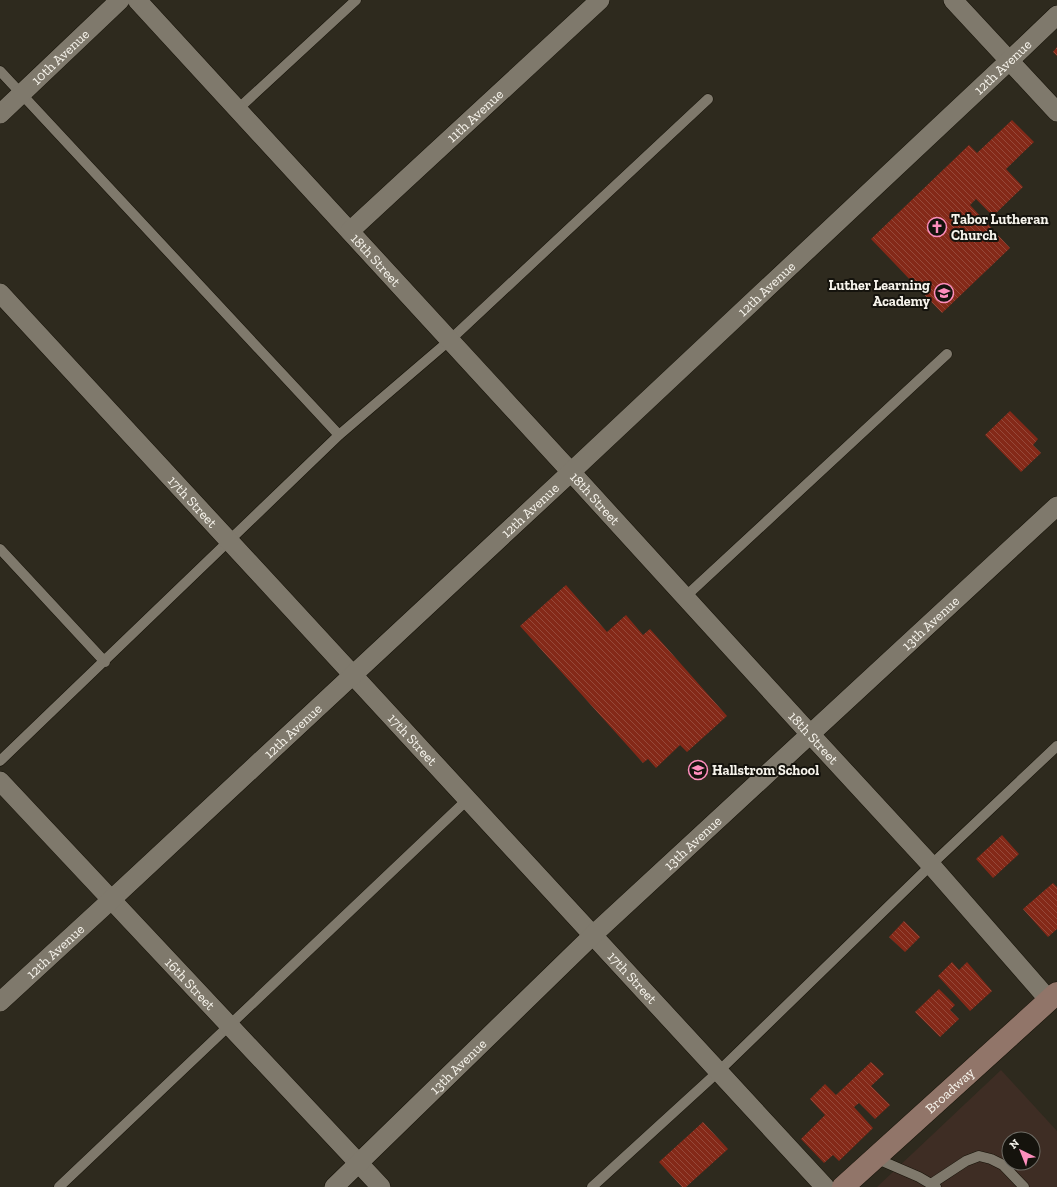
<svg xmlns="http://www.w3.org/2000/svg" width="1057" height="1187" font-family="'Zilla Slab',serif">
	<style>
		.commercial { fill: #3e2d24; fill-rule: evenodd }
		.building { fill: url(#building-back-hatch) }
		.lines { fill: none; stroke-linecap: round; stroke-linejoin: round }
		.lane-casing { stroke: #161208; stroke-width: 11 }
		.street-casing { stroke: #161208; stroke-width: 20 }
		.secondary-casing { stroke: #161208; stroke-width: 23 }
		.lane { stroke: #7f796c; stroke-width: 10 }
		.street { stroke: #7f796c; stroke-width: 19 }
		.secondary { stroke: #917569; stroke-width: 22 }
		.labels { text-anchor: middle; stroke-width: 4; stroke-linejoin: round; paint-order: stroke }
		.street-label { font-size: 14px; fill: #f7f4ec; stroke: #15130d }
		.poi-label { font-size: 14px; font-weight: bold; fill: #f7f4ec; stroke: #15130d; text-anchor: start }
	</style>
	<defs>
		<pattern id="building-back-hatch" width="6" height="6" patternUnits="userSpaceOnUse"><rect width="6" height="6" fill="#842918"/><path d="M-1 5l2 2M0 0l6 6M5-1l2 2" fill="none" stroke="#96493a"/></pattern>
	</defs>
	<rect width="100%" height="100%" fill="#2e2a1e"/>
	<path class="commercial" d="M1001 1070 1057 1131V1187H877ZM1009 1139H1033V1163H1009Z"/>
	<path class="building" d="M1057 47V56L1053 52Z
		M1012 120 1034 142 1006 169 1023 187 993 216 976 199 970 205 1010 248 942 313 871 239 969 145 977 153Z
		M1010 411 1038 439 1033 445 1041 453 1021 472 985 435Z
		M566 585 607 632 626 615 643 635 650 629 727 716 687 752 680 745 656 768 648 759 643 763 520 626Z
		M1002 835 1019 854 993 878 976 859Z
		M1053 883 1057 887V929L1048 937 1023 909Z
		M904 921 920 937 905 952 889 937Z
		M952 962 959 970 967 962 992 991 970 1011 938 976Z
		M939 989 955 1005 950 1010 959 1019 940 1037 915 1012Z
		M871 1062 884 1074 871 1086 890 1105 875 1119 859 1103 854 1107 873 1128 839 1161 833 1155 824 1163 801 1139 825 1115 810 1099 825 1084 836 1095Z
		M703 1122 728 1149 686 1187H682L659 1162Z"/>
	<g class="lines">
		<g class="lane-casing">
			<path id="lane" d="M0 71 339 435
				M238 109 356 0
				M0 549 105 662
				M685 597 947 354
				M0 761 339 435 450 340 708 99
				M875 1158 919 1177 936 1187
				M931 1184 966 1161 979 1156 991 1159 1003 1165 1024 1187
				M59 1187 468 799
				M592 1187 719 1071 931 865 1057 746"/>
		</g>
		<g class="street-casing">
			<g id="street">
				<path id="s1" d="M137 0 571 472 811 735 931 865 1049 1000"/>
				<path d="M953 0 1057 112"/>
				<path id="s2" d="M0 114 120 0"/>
				<path id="s3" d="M350 231 600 0"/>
				<path id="s4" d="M0 293C275 591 551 888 825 1187"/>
				<path id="s5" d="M0 781 381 1187"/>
				<path id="s6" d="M0 1002 111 900 571 472 1009 61 1057 15"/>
				<path id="s7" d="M334 1187 594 934 1057 506"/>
			</g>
		</g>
		<g class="secondary-casing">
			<g id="secondary">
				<path id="s8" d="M843 1187 1057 993"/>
			</g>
		</g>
		<use href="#lane" class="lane"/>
		<use href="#street" class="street"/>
		<use href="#secondary" class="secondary"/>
	</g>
	<defs>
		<g id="church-ring" transform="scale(1)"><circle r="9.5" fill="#15130d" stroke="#fe8ebd" stroke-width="1.5"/><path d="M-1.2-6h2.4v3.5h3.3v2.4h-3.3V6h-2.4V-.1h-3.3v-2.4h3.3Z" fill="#fe8ebd"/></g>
		<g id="school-ring" transform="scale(1)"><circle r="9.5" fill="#15130d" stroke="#fe8ebd" stroke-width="1.5"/><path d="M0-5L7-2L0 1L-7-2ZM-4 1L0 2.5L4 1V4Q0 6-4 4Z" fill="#fe8ebd"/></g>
	</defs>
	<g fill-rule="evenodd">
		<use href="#church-ring" x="937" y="227"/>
		<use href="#school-ring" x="944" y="293"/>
		<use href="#school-ring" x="698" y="770"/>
	</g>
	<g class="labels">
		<g class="street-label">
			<text dy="5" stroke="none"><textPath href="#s2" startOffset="83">10th Avenue</textPath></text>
			<text dy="5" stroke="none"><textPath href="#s6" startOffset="1371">12th Avenue</textPath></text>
			<text dy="5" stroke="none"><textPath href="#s3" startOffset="170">11th Avenue</textPath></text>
			<text dy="5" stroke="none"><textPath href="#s1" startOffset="353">18th Street</textPath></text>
			<text dy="5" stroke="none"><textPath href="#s6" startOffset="1047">12th Avenue</textPath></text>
			<text dy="5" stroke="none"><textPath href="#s1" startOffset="677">18th Street</textPath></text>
			<text dy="5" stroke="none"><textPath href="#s4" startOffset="284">17th Street</textPath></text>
			<text dy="5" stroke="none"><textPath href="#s6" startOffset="723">12th Avenue</textPath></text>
			<text dy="5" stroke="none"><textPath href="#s7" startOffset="821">13th Avenue</textPath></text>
			<text dy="5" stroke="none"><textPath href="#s6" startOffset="399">12th Avenue</textPath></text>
			<text dy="5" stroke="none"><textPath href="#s1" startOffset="1001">18th Street</textPath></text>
			<text dy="5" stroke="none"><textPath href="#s4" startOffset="608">17th Street</textPath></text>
			<text dy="5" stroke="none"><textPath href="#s7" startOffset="497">13th Avenue</textPath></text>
			<text dy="5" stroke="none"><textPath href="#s6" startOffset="75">12th Avenue</textPath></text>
			<text dy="5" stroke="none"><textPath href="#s4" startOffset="932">17th Street</textPath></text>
			<text dy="5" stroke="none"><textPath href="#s5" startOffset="278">16th Street</textPath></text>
			<text dy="5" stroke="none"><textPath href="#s7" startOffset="173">13th Avenue</textPath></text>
			<text dy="5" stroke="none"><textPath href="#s8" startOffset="144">Broadway</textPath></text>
		</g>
		<g class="poi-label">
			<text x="951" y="224">Tabor Lutheran<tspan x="951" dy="16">Church</tspan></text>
			<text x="930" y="290" text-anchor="end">Luther Learning<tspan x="930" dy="16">Academy</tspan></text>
			<text x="712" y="775">Hallstrom School</text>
		</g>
	</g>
	<g transform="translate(1021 1151) rotate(317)"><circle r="19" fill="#15130d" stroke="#6f6d66"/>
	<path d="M0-3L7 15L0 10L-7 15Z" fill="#fe8ebd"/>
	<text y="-6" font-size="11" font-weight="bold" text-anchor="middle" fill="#f7f4ec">N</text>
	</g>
</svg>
